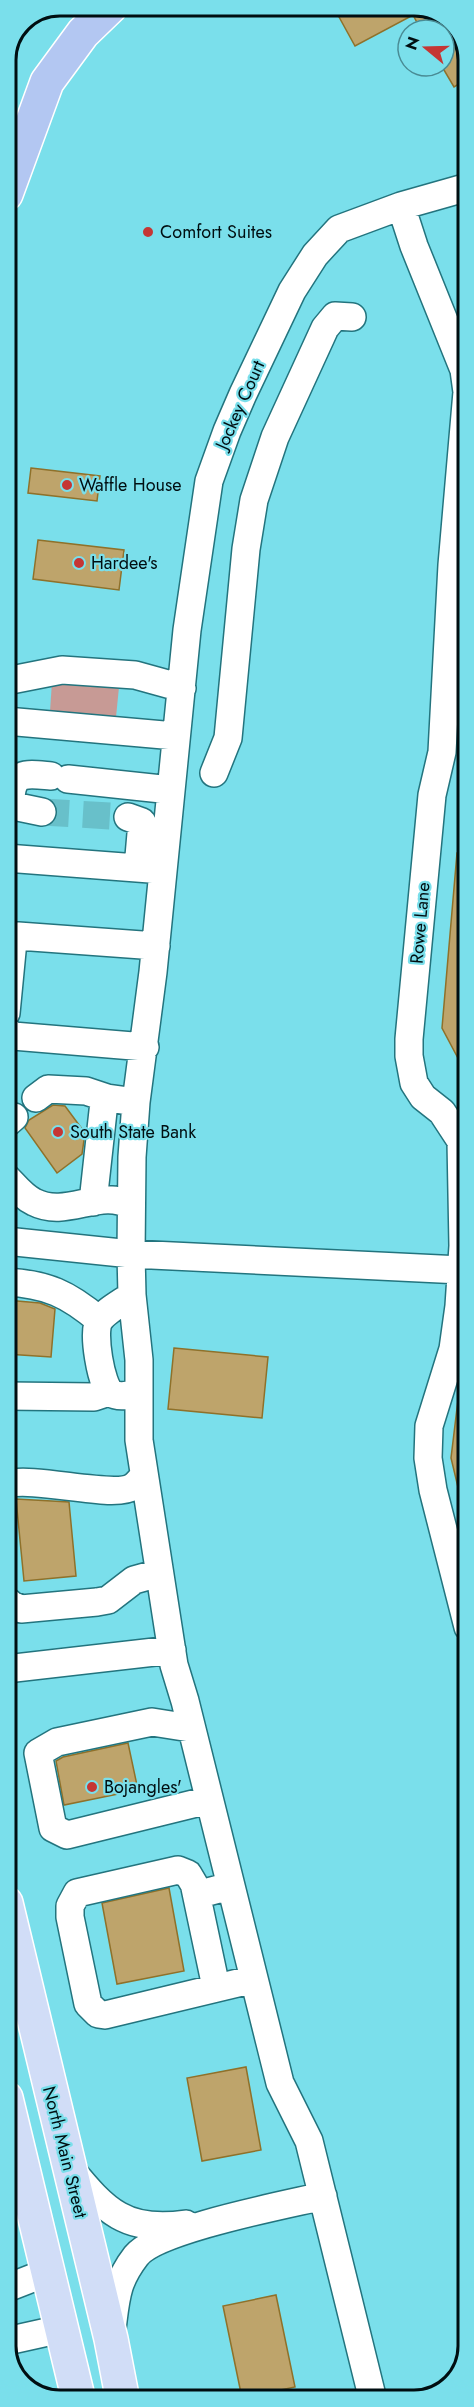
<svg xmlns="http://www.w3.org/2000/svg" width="474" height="2407" font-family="Jost,sans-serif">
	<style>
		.green { fill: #c79a95 }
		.building { fill: #bea46b; stroke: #8f712a; stroke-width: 1.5 }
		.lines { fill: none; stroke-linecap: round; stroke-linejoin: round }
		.minor-tunnel { stroke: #68c0ca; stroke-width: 27; stroke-dasharray: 27 14; stroke-linecap: butt }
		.minor-casing { stroke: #23747e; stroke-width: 30 }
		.major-casing { stroke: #fff; stroke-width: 36 }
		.highway-casing { stroke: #fff; stroke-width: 36 }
		.minor { stroke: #fff; stroke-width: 27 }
		.major { stroke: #d1ddf7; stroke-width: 33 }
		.highway { stroke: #b3c7f2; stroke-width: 33 }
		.poi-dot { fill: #c53634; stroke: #7adfeb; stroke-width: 2 }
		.labels { text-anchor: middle; stroke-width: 4.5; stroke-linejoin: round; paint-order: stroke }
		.poi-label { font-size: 18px; fill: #000e11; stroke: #7adfeb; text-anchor: start }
		.street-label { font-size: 18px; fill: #000e11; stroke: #7adfeb }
		.rim { fill: none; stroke: #000e11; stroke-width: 3 }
	</style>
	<rect width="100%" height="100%" fill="#7adfeb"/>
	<path class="green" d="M52 681 119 687 116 717 50 712Z"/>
	<path class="building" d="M333 6H420L452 22 467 53V79L454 87 444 70V30H421L413 15 355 46Z
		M31 468 100 476 97 501 28 493Z
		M38 540 124 550 119 590 33 579Z
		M457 853H468V1077L442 1028Z
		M53 1105 65 1106 85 1133 82 1154 57 1173 25 1128 29 1120Z
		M6 1300 40 1303 55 1309 51 1357 6 1354Z
		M174 1348 268 1357 262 1418 168 1409Z
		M458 1400 468 1401V1504H462L451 1458Z
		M16 1499 69 1502 76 1576 24 1581Z
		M128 1743 138 1790 64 1805 56 1761 63 1757Z
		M169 1888 184 1971 117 1984 102 1903Z
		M246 2067 261 2150 202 2161 187 2078Z
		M276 2295 295 2387 242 2398 223 2306Z"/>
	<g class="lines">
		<path class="minor-tunnel" d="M42 812 128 817"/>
		<g class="minor-casing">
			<path id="minor" d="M401 206 414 246 464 370 467 392 452 565 442 752 432 795 409 1039V1056L414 1083 423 1097 442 1112 461 1141 463 1246 459 1306 453 1349 429 1426 428 1458 433 1490 468 1627
				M6 681 62 670 135 675 182 688
				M6 721 175 736
				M214 773 228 738 246 549 254 500 275 437 325 328 335 316 352 317
				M68 779 171 790
				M42 812 18 807 11 799C12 770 28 774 51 776
				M128 817 142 822 138 868
				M6 858 163 870
				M6 1013 13 941 18 936 156 946
				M6 1030 13 1036 145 1047
				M36 1098 48 1089 86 1091 107 1098
				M6 1124 14 1117
				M6 1177C15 1186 23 1197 34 1202 67 1219 101 1187 131 1206
				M93 1202 104 1102 107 1098 136 1102
				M6 1241 131 1254 461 1270
				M6 1282C47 1284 68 1294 99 1320
				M132 1295C123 1302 105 1311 99 1321 92 1331 101 1386 111 1393 119 1398 130 1395 138 1393
				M6 1396 94 1397 109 1392
				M6 1484C37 1476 115 1500 134 1486 138 1483 141 1479 144 1475
				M6 1600 12 1605 21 1609 97 1602 108 1600 134 1580 159 1573
				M6 1669 172 1650
				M190 1728 152 1722 57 1742 38 1753 53 1828 67 1835 209 1800
				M230 1886 204 1893 198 1891 188 1874 178 1870 77 1893 70 1906V1917L88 2004 98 2014 105 2015 254 1979
				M195 1888 216 1987
				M70 2168C105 2211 126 2233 186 2224
				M7 2288 48 2272
				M112 2329C116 2298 116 2282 136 2256 157 2229 285 2205 323 2196
				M7 2341 61 2329
				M373 2400 309 2141 280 2083 185 1701 174 1665 139 1440V1360L132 1295 131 1254 132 1157 136 1102 153 972 187 630 209 481 227 431 243 394 292 291 315 255 339 229 401 206 468 187"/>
		</g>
		<g class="major-casing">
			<path id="major" d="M6 1903 111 2339 123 2401
				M6 2098 79 2401"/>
		</g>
		<g class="highway-casing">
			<path id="highway" d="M6 194 47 82 83 33 111 6"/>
		</g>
		<use href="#minor" class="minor"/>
		<use href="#major" class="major"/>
		<use href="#highway" class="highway"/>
	</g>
	<g class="poi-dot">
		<circle cx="148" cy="232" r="6"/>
		<circle cx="67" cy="485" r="6"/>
		<circle cx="79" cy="563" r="6"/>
		<circle cx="58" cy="1132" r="6"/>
		<circle cx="92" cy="1787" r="6"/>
	</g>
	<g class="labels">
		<g class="poi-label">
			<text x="160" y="238">Comfort Suites</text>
			<text x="79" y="491">Waffle House</text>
			<text x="91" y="569">Hardee's</text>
			<text x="70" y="1138">South State Bank</text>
			<text x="104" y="1793">Bojangles'</text>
		</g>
		<g class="street-label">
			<text transform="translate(240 405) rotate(-66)" y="6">Jockey Court</text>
			<text transform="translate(420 923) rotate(-85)" y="6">Rowe Lane</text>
			<text transform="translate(65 2152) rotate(76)" y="6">North Main Street</text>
		</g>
	</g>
	<path d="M0 0H474V2407H0ZM60 16H414A44 44 0 0 1 458 60V2346A44 44 0 0 1 414 2390H60A44 44 0 0 1 16 2346V60A44 44 0 0 1 60 16Z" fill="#7adfeb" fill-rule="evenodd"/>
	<path class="rim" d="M60 16H414A44 44 0 0 1 458 60V2346A44 44 0 0 1 414 2390H60A44 44 0 0 1 16 2346V60A44 44 0 0 1 60 16Z"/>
	<g transform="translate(426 48) rotate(289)"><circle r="28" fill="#7adfeb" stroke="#498b94" stroke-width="1.5"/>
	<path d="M0-4.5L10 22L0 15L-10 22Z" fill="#c53634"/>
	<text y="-9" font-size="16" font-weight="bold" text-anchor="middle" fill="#000e11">N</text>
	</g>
</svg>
